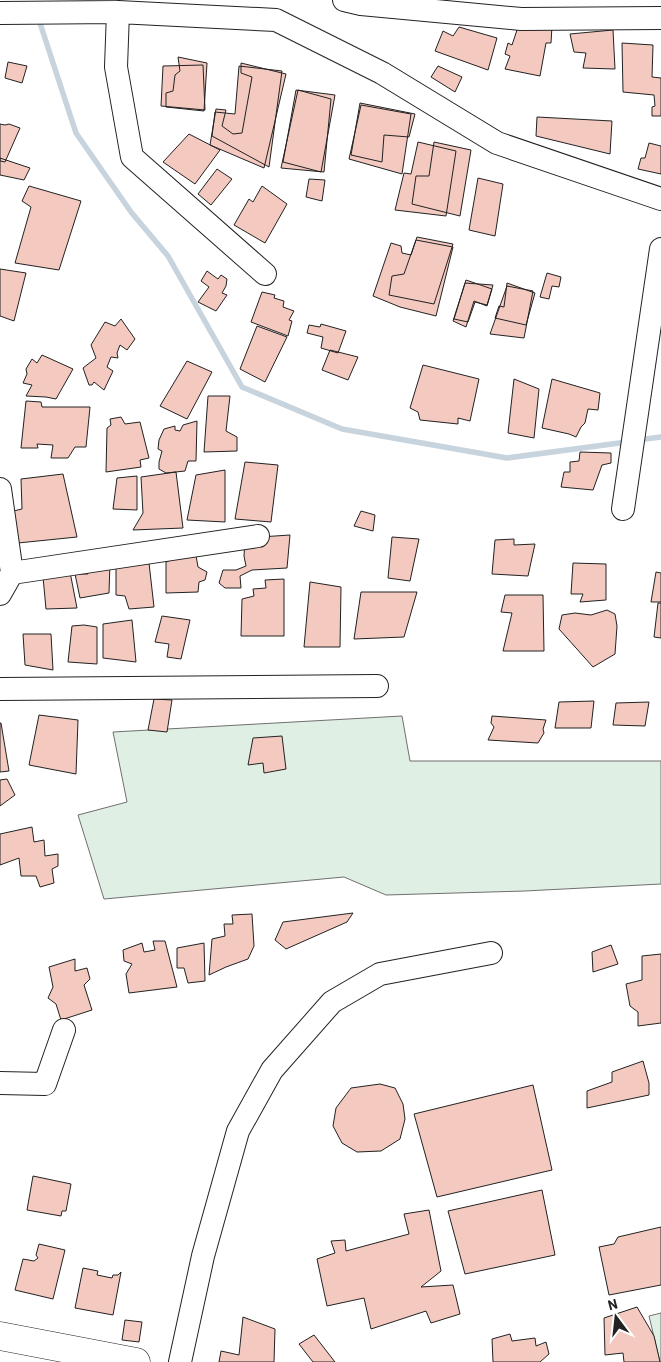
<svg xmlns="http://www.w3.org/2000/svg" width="661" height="1362" font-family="Barlow,sans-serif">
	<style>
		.green { fill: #e0efe3; stroke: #6f6f6f }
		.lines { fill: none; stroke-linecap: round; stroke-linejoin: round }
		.stream { stroke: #c7d3dd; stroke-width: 5.5 }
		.building { fill: #f3c9c0; stroke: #222 }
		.minor-casing { stroke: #222; stroke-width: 24 }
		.major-casing { stroke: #222; stroke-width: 29 }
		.minor { stroke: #fff; stroke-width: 22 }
		.major { stroke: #fff; stroke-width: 28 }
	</style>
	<rect width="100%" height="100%" fill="#fff"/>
	<path class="green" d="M402 716 410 761H661V884L525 891 386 895 344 877 104 899 78 815 127 802 113 732Z
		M661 1313V1362H660L649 1316Z"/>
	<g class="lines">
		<path class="stream" d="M38 17 76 133 131 212 168 256 242 387 342 429 507 458 627 442
			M638 440 661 437"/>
	</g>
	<path class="building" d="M519 24 552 26 551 43H546L540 76 505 69 510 56 505 54 508 43 512 45Z
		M459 27 497 38 488 70 435 51 443 31 453 36Z
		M613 30 615 69 583 68 586 53 574 52 570 34Z
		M622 43 653 45 652 77 661 78V116H652V107L655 106 654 95 623 92Z
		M178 57 207 63 204 111 166 107V93L173 91 175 75 180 71Z
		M8 62 27 66 22 83 5 78Z
		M241 63 286 74 264 168 210 145 216 109 226 110 222 126 233 134 242 133 252 77 241 73Z
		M203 65 205 110 161 106 163 66Z
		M239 66 282 71 269 167 212 136 215 112 235 114Z
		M438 66 462 77 455 92 431 77Z
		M296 90 335 95 321 172 283 162Z
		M298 90 331 99 324 172 281 168Z
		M360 103 415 114 409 137 384 135 382 162 351 155Z
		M361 105 411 114 402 174 349 159Z
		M537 117 612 121 610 154 536 136Z
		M0 124 5 125 9 124 20 128 5 162 0 161Z
		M189 134 220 150 195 184 163 162Z
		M418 142 456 151 446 216 395 210 404 173 411 174Z
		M434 142 471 150 460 216 412 204 416 176H429Z
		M649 143 661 146V174L638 169 641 158H645Z
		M0 158 30 168 24 180 0 175Z
		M217 169 232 179 211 205 198 194Z
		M478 178 503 184 495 236 469 230Z
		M309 179 325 180 322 201 306 197Z
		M29 186 81 201 59 270 15 263 31 207 22 201Z
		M262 186 287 204 265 243 234 225 249 199 253 202Z
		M417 237 453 244 434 304 389 295 392 276 404 274Z
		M416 240 453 247 436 316 400 307 373 296 391 243 401 246 402 253 411 255Z
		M0 269 26 273 14 321 0 316Z
		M207 271 218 279 221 275 227 279 226 286 222 293 227 295 216 311 198 302 209 287 201 281Z
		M547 273 561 277 559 287 552 286 549 299 540 297Z
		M466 280 492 289 487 306 474 301 466 327 453 321Z
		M465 283 493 285 487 305 475 302 468 322 454 319Z
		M507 283 535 293 526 325 495 318 499 306 504 307Z
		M507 286 533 291 524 338 490 334Z
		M262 292 275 295 274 298 284 301 283 307 294 311 289 320 292 321 288 336 251 322Z
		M121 319 135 339 127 350 120 345 117 353 118 358 111 357 107 367 113 371 104 390 94 382 92 385H89L83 368 96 358 91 345 105 322 115 326Z
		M321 324 346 331 338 353 321 348 323 337 307 333 309 325 320 327Z
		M257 326 287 337 265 382 240 369Z
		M330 350 358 357 348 380 322 370Z
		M42 355 73 369 56 399 46 397 26 396 32 385 23 383 27 374 26 369 32 359 37 363Z
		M187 361 212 372 187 419 160 406Z
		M423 365 479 379 470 421 458 418V424L420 420 418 412 410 408Z
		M514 379 539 389 534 438 508 433Z
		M552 379 600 393 598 410 588 409 585 423 581 427 576 437 569 434 542 428Z
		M208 396H230L226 431 237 437V451L204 452Z
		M26 401 41 402 42 407H90L86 447H75L68 458H51L53 445 37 444 38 448H21Z
		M121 417 125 424 140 422 149 458 140 460 141 467 106 472 107 428 111 425 110 419Z
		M197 421 196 461H188L185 471 166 473 159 469V462L162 451 158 449 159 440 164 429 175 426V430L180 431 183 425Z
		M580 452 611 453V463L602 465 593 490 561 487 564 472H570V462L579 461Z
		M245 462 278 465 271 522 235 519Z
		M225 470V522L187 520 196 475Z
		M176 472 183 528 133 530 143 513 141 477Z
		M63 474 77 537 8 544 9 512 22 509 21 479Z
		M137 476V510L113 509 117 478Z
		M361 511 375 515 373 531 354 526Z
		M290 535 287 568 252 570 240 576 241 588H225L219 583 223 570H236L246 566 244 556 245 538Z
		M392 537 419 539 410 581 388 578Z
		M514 539V545L535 544 528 576 492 574 495 540Z
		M195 550 198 567 207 572 205 580 199 582 198 592 166 593V562Z
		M110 563 109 593 80 598 75 574H88V566Z
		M149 563 154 607 129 609 125 596 116 595V564Z
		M573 563 606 564V600L580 602 583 594H571Z
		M70 572 77 608 46 609 43 577Z
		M656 572 661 573V602H651Z
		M284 579V636H241L242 599 254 596 253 589 266 588 265 580Z
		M310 582 341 587 340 647H304Z
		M361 592H417L404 637 354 639Z
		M505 595H543L544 651H503L512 613 501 612Z
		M658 603H661V638L654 637Z
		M607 610 615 614 617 626 615 654 593 667 559 629 562 615 575 613 591 615Z
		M162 616 190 620 181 659 167 657 169 644 155 642Z
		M132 620 136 662 103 658V624Z
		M84 625 97 627V664L68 662 72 626Z
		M23 634H51L53 670 25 665Z
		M154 699 172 700 167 732 148 730Z
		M594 701 591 728H555L559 702Z
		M649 702 645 726 613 725 616 703Z
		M39 715 78 720 76 774 29 765Z
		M492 716 546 720 543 729 544 733 538 743 488 740 494 727 491 723Z
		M0 723H1L9 771 0 772Z
		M282 736 286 769 264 773 263 763 248 765 253 738Z
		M7 779 15 795 0 806V780Z
		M32 827 34 842 44 840 45 856 58 854V866L52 869 54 883 40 887 36 876H21L19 858 0 865V834Z
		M353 913 347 922 286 949 275 940 283 922Z
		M252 914 254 946 248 959 226 967 209 975 212 939 225 936 224 924H233L232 915Z
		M153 941H165L177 987 129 993 126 974 132 964 124 961 123 950 142 943 144 952 155 950Z
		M204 943 205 981 188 983 184 968H177V948Z
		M611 945 618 964 593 972 592 952Z
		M661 954V1023L638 1026V1012L630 1006 626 984 642 980V956Z
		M75 959V971L87 968 90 979 84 985 92 1010 61 1020 56 1004 48 998 53 987 49 967Z
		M643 1061 649 1083V1095L587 1108V1091L612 1082V1072Z
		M380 1084 395 1088 403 1104 405 1119 400 1139 381 1151 357 1152 342 1143 333 1126 336 1108 351 1088Z
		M533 1085 552 1170 437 1197 414 1114Z
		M33 1176 71 1184 66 1211H62L61 1216 27 1210Z
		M542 1190 555 1255 465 1274 448 1211Z
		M429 1210 441 1271 421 1287 453 1285 460 1314 431 1323 426 1311 371 1329 364 1298 327 1306 317 1259 335 1253 331 1241 345 1240 346 1251 409 1234 404 1214Z
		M661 1227V1285L609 1295 599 1247 614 1244 618 1237Z
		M39 1244 65 1250 53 1299 15 1290 23 1259 34 1261 38 1258 36 1255Z
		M83 1268 98 1271 97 1275 112 1278 113 1275H118L121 1272 113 1315 75 1308Z
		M637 1307 654 1336 660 1362H624L623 1353 605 1355 604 1318Z
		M243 1317 275 1329 274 1362H219L221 1351 239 1355Z
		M125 1320 142 1322 139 1342 122 1340Z
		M510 1334 512 1341 535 1338 536 1346 546 1342 549 1354 540 1362H493L492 1339Z
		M314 1335 335 1362H313L299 1344Z"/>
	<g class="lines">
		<g class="minor-casing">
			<path id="minor" d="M344 0 361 4 521 19 661 18
				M118 12 116 67 132 157 265 274
				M0 13 118 12 276 20 382 73 497 143 661 199
				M0 489 12 573 0 594
				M623 509 661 249
				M12 573 258 536
				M0 689 377 686
				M0 1083 45 1084 64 1030
				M180 1362 203 1256 238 1131 272 1070 332 1002 380 974 491 953"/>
		</g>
		<g class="major-casing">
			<path id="major" d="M0 1336 136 1362"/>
		</g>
		<use href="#minor" class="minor"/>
		<use href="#major" class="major"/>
	</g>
	<g transform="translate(616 1317) rotate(345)" stroke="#ffffff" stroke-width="4" paint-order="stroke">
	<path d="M0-4L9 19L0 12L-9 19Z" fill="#222222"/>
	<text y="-8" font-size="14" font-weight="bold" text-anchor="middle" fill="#222222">N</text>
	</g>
</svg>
